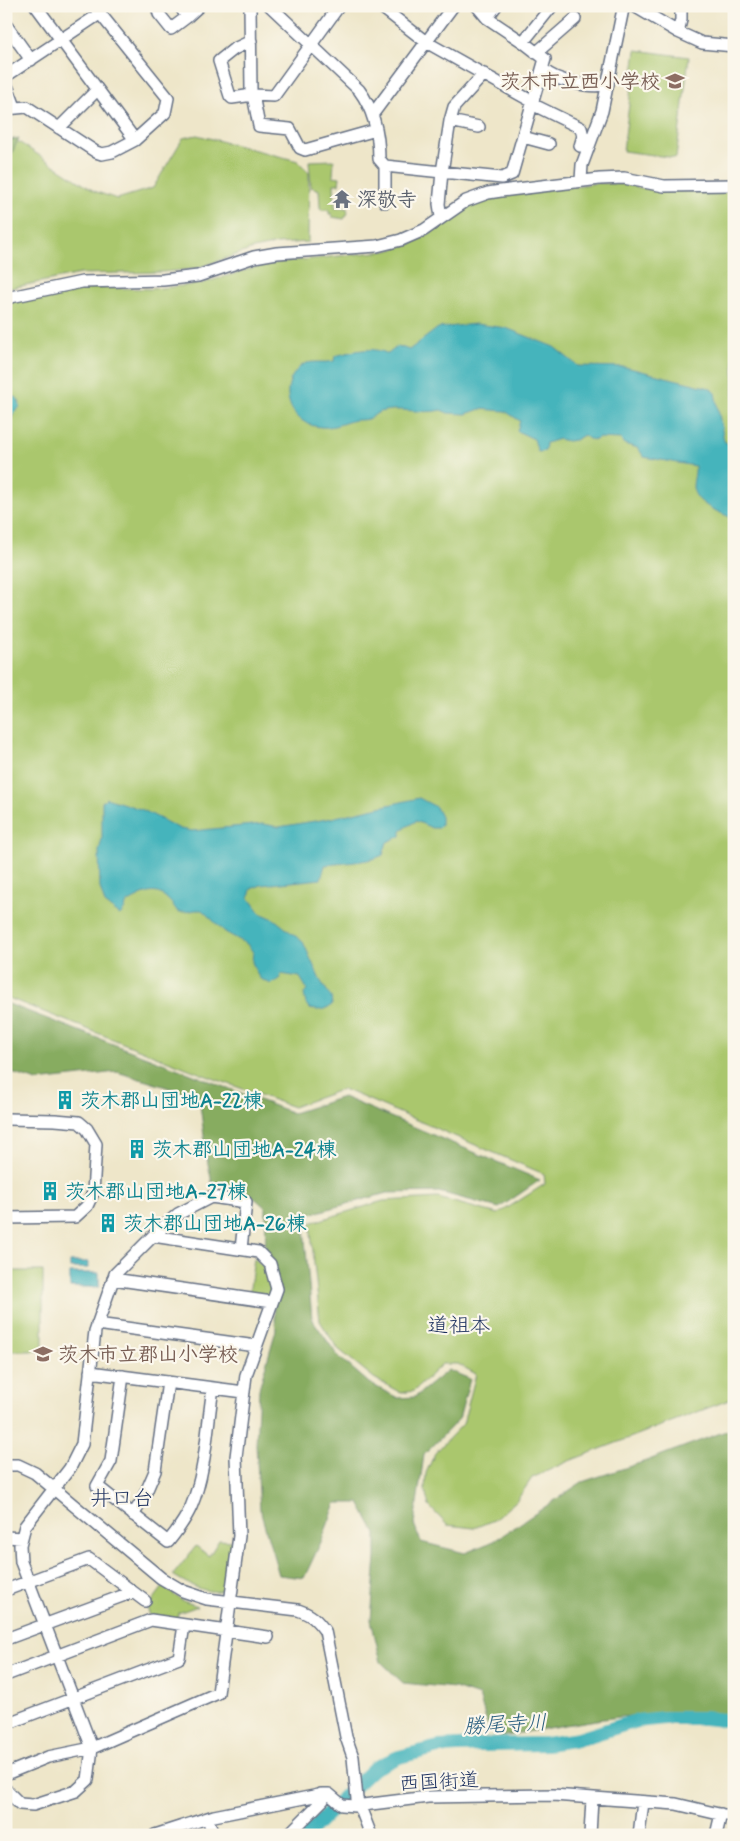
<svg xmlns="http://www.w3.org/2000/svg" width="740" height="1841" font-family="Mynerve,'Klee One',sans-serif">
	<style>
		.green { fill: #aac76d; stroke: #627b66 }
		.forest { fill: #87ac60; stroke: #516e5f }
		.water { fill: #44b4bc; stroke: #30728d }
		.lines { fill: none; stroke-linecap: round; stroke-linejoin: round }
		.river { stroke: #44b4bc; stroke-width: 14 }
		.minor-casing { stroke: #656f83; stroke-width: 14 }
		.minor { stroke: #fff; stroke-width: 11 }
		.labels { text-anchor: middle; stroke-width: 4.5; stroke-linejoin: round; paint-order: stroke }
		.education-label { font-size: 20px; font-weight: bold; fill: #785e54; stroke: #fbf7ec; text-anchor: end }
		.worship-label { font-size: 20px; font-weight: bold; fill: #5b616d; stroke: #fbf7ec; text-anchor: start }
		.culture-label { font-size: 20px; font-weight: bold; fill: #0d838f; stroke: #fbf7ec; text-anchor: start }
		.street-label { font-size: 20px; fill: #1b2f5e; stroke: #fbf7ec }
		.neighbourhood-label { font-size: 21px; fill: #1b2f5e; stroke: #fbf7ec }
		.water-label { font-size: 21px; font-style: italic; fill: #295e7f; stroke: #fbf7ec }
	</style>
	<rect width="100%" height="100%" fill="#fbf7ec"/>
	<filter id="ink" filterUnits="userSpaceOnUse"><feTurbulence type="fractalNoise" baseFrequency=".02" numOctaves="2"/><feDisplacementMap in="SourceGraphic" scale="10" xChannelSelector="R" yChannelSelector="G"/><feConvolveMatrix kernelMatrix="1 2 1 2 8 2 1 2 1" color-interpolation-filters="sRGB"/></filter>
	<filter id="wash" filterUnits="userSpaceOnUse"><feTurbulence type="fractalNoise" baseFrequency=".0096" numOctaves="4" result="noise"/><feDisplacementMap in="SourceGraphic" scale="20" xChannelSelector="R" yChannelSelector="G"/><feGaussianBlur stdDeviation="1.12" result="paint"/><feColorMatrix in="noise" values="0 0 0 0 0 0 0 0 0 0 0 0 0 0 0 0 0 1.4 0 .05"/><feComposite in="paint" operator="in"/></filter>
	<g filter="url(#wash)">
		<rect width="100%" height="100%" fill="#eee6c9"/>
		<path class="green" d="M636 50 689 57 676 158 623 151Z
			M197 135 298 161 309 173 308 242 277 244 253 249 194 269 163 272 80 274 6 289V141L14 139 94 191 117 199 153 188 183 138Z
			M334 160 333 176 340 177 339 184H334L335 208H347L348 213 344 219 332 217V214H329V210H321L320 207 319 190 311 187 309 161Z
			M597 183 621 184 657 191 734 192V1398L569 1461 532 1478 517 1500 494 1520 474 1528 447 1525 429 1506 425 1490 426 1473 435 1453 463 1424 476 1374 458 1364H442L414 1391 401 1393 374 1378 337 1348 320 1321 310 1223 383 1201 438 1198 498 1214 545 1184 544 1174 343 1089 293 1107 204 1075 6 997V302L83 287 151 289 200 284 256 267 282 262 386 251 411 244 432 232 456 213 474 204 494 197Z
			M254 1258 269 1271 273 1293 267 1297 249 1295Z
			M6 1271H43V1351H6Z
			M219 1540 232 1541 224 1589C211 1597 185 1583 173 1575L196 1546 209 1556Z
			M163 1587 183 1601 198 1606 178 1613 177 1621 151 1618 147 1608Z"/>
		<path class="forest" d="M19 138 11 155 6 158V141Z
			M6 1003 293 1113 343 1097 540 1180 499 1208 439 1192 387 1193 303 1216 312 1319 338 1356 369 1383 398 1398 415 1397 448 1370 470 1379 459 1419 424 1455 414 1524 421 1542 465 1553 494 1541 582 1482 646 1461 734 1428V1715C684 1713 633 1713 584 1722 556 1726 528 1732 500 1737L488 1727 479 1696 455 1688 403 1683 381 1662 371 1620 376 1557V1534L359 1503H336L321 1542 304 1578 279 1575 260 1510 256 1445 259 1389 276 1330 273 1297 265 1264 266 1208 244 1189 212 1183 207 1159 199 1097 117 1072 37 1081 6 1071Z"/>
		<path class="water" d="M476 324 506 328 554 347 578 366 625 367 710 388 715 393 724 441 734 448V519C720 512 695 505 693 487 693 480 696 474 695 466L644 457 638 448 624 444 621 439 598 438 596 440 589 439 584 435 575 440 567 441 559 439 546 443 545 451 538 452 534 439 517 431 520 421 505 411 480 409 466 414 448 413 441 410C421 415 399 406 380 412 376 413 373 417 370 418 364 421 357 419 351 421 341 424 332 428 321 427 289 425 276 387 301 366 309 359 325 364 334 361L335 356C351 352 372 345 388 354L398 346 409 350 438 328Z
			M8 397H16L19 401 20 407 13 414 6 437V399Z
			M106 798 143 810 180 829 192 831 263 824 279 827 327 819 419 798 436 807 441 817V825L438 828H432L416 821 401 830V836L387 842 383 855C370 862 342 863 325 865L321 879 261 885 251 889 249 898 260 913 274 919 303 942 320 980 331 997 332 1005C324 1010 319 1011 310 1009L306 1004 304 994 307 989 300 977 281 974 280 979 271 984 259 978 252 962 253 952 247 944 225 932 202 910C193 909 187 913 178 912 160 886 152 889 127 903L124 910 120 915 105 904 100 888 99 851 102 839V802Z
			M70 1262H88V1268H70Z
			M70 1273H99V1287H70Z"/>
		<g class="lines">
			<path class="river" d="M307 1835 356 1785 374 1768 399 1757 439 1747 478 1745 546 1744 579 1739 636 1721 664 1718H704L734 1721"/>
		</g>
	</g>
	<g filter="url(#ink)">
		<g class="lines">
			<g class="minor-casing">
				<path id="minor" d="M36 6 135 140
					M157 6 159 14 171 29 187 17
					M180 6 187 17 199 6
					M250 6 251 91 253 95 274 96 339 6
					M270 6 359 90C374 110 379 135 379 159L385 166 442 172 439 204 441 217
					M380 6 426 42 533 102 536 106 581 128 583 136 580 146
					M477 6 487 18 523 42 545 59 512 174 502 178 442 172 450 121 454 107 484 74
					M634 6 678 32 702 43 734 46
					M487 18 496 6
					M6 25 31 60
					M678 32 681 20V6
					M251 41 234 49 219 61 230 96 232 98 253 95 259 126 290 129 300 148 305 150 376 130
					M523 42 552 6
					M536 53 575 19
					M543 69C554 81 592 89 608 84
					M6 76 101 13
					M6 83 15 107
					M6 109 27 107 96 152 102 154 112 152 135 140 165 113 168 98 94 6
					M372 115 453 6
					M450 121 479 127
					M59 128 97 90
					M523 137 549 144
					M581 180 582 165 602 111 622 14 623 9 628 6
					M385 202V166
					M6 298 82 282 163 280 198 276 254 257 277 253 377 246 401 240 424 230 466 201 488 193 501 191 600 179 624 178 664 186 734 185
					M6 1119 55 1120 79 1122 87 1129 96 1144 93 1193 87 1206 75 1217 6 1218
					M153 1236 178 1214 211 1197 246 1202 241 1249
					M113 1279 272 1302
					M97 1324 256 1346
					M90 1372 244 1392
					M123 1376 111 1461 97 1486 168 1542C177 1531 185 1520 191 1507 206 1472 207 1426 213 1388
					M6 1465H18L35 1473 161 1578 183 1591 207 1599 298 1610C312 1615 316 1619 325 1631L346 1737 353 1757 357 1799 371 1835
					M133 1515 143 1499 155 1471 168 1382
					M6 1537 22 1538
					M6 1590 89 1559 145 1601
					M6 1639 133 1592
					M6 1675 151 1620 268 1637
					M6 1724 179 1658 184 1625
					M6 1774 48 1757 92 1748 21 1562 20 1545 25 1526 70 1468 82 1444 95 1331 115 1274 153 1236 258 1252 270 1264 277 1289 246 1375 236 1457 239 1536 218 1693 92 1748 88 1780 76 1791 33 1805 20 1804 6 1790
					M208 1818 213 1835
					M155 1835 214 1816 324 1794H329L342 1805 355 1806 428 1797 553 1795 676 1804 723 1815H734
					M288 1835 323 1800 321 1794
					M590 1835 592 1799
					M639 1835 643 1802
					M716 1835 721 1814"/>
			</g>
			<use href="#minor" class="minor"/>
		</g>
	</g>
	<defs>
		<g id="school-bare" transform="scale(1.5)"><path d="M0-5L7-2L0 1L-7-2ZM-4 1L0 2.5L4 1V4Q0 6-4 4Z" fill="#8d6e63" stroke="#fbf7ec" stroke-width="2.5" paint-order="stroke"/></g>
		<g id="temple-bare" transform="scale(1.5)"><path d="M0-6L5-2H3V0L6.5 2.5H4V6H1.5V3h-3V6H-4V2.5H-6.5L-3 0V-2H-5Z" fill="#6b7280" stroke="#fbf7ec" stroke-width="2.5" paint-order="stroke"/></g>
		<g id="building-bare" transform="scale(1.5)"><path d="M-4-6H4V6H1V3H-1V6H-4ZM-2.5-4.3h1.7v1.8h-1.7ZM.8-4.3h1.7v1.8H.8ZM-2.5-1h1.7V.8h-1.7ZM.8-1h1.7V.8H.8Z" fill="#0f9aa8" stroke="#fbf7ec" stroke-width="2.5" paint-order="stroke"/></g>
	</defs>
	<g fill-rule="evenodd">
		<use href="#school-bare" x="675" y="81"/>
		<use href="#temple-bare" x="342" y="199"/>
		<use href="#building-bare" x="65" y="1100"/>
		<use href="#building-bare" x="137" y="1149"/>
		<use href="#building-bare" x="50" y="1191"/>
		<use href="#building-bare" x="108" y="1223"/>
		<use href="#school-bare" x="43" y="1354"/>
	</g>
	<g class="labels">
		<g class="education-label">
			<text x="660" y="88">茨木市立西小学校</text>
			<text x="58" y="1361" text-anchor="start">茨木市立郡山小学校</text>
		</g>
		<g class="worship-label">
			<text x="357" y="206">深敬寺</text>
		</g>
		<g class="culture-label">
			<text x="80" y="1107">茨木郡山団地A-22棟</text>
			<text x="152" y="1156">茨木郡山団地A-24棟</text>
			<text x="65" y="1198">茨木郡山団地A-27棟</text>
			<text x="123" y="1230">茨木郡山団地A-26棟</text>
		</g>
		<g class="street-label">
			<text transform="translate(439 1781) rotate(-3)" y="7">西国街道</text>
		</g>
		<g class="neighbourhood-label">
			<text x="459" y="1332">道祖本</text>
			<text x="122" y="1505">井口台</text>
		</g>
		<g class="water-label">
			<text transform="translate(505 1724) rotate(-3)" y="7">勝尾寺川</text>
		</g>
	</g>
	<rect width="740" height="1841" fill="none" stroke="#fbf7ec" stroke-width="25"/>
</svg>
